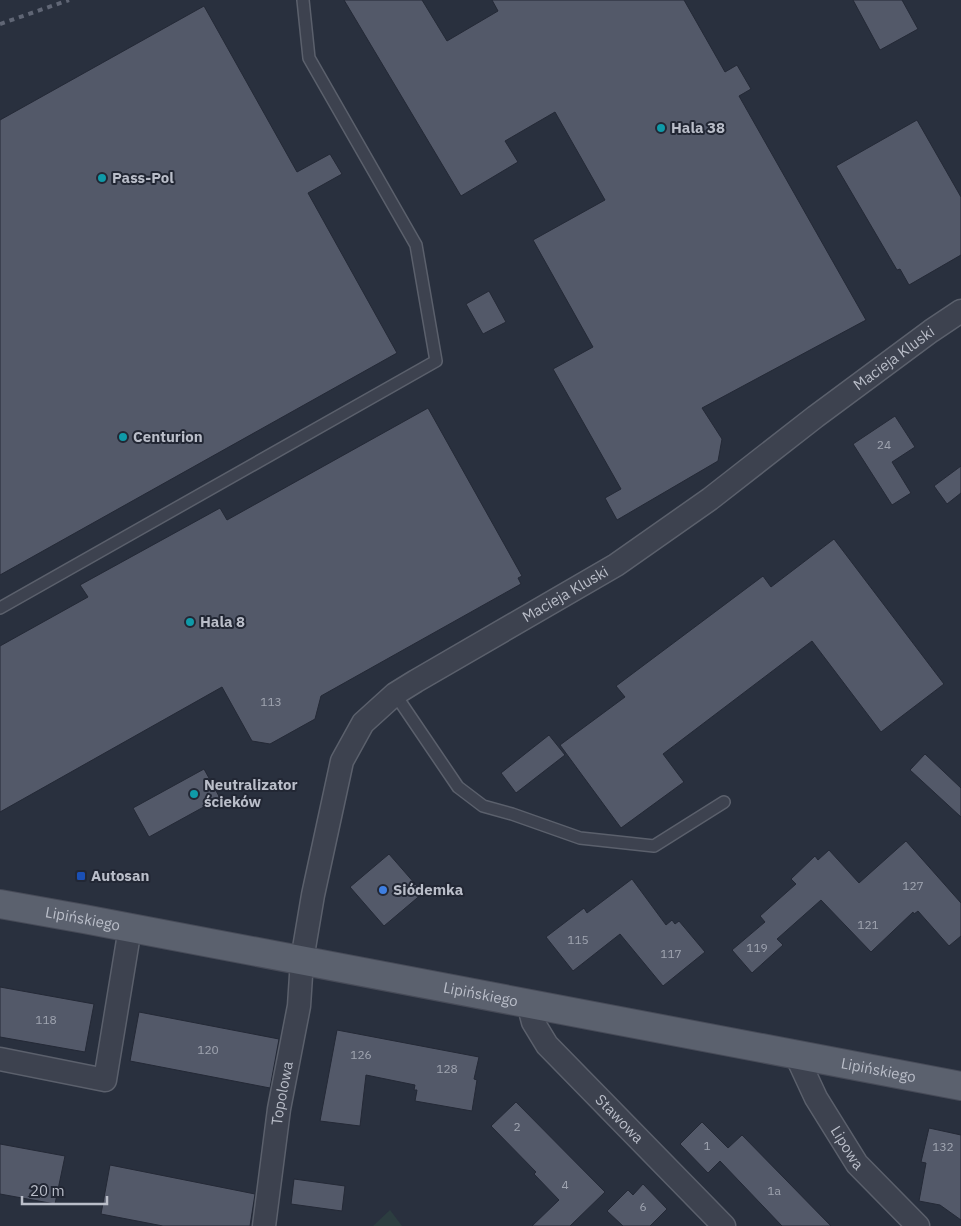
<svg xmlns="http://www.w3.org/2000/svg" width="961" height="1226" font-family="'IBM Plex Sans',sans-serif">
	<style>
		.green { fill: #2c3d40 }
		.building { fill: #535969; stroke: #242936 }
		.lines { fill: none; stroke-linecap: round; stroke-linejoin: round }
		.lane-casing { stroke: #5b606c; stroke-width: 14 }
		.street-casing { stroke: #5b606c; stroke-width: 25 }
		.primary-casing { stroke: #474b58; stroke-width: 30 }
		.lane { stroke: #3d424f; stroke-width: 11 }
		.street { stroke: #3d424f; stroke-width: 22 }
		.primary { stroke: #5b616e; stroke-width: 28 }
		.rail { stroke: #606675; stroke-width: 4; stroke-dasharray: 5 5; stroke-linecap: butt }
		.culture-dot { fill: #0f9aa8; stroke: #222734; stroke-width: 2 }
		.transit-dot { fill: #1a4fb4; stroke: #222734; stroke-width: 2 }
		.shop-dot { fill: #3f7fe0; stroke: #222734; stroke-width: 2 }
		.labels { text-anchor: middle; stroke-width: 4; stroke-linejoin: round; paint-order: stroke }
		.number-label { font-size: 12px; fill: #a0a5b1 }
		.poi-label { font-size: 15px; font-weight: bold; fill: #babec9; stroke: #222734; text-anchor: start }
		.street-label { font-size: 15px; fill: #babec9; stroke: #222734 }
	</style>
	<rect width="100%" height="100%" fill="#29303e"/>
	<path class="green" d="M390 1210 402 1226H373Z"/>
	<path class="building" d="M344 0H422L447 41 498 11 492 0H684L725 72 737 65 751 89 739 96 866 320 702 408 722 439 718 461 617 520 605 498 621 489 553 369 593 347 533 240 605 200 555 112 505 141 518 162 461 196Z
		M853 0H902L918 29 880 50Z
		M204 6 297 172 330 154 342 174 308 193 397 353 0 575V120Z
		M917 120 961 197V255L909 285 900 269 897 270 836 166Z
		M489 291 506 322 483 334 466 304Z
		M428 408 522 576 518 578 521 584 321 696 315 719 270 744 252 741 222 687 0 812V646L88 597 80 585 220 508 227 520Z
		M895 416 915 447 892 462 911 493 892 505 853 444Z
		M961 466V493L947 504 934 486Z
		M834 539 944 684 881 732 812 641 663 754 684 782 621 828 560 745 625 697 616 686 763 576 771 587Z
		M549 735 565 755 516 793 501 773Z
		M925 754 961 788V817L910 770Z
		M204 769 220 798 149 837 133 808Z
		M906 841 961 903V936L949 946 918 911 914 914 913 912 871 952 821 900 777 939 783 945 752 973 732 950 765 922 760 916 796 884 791 879 815 856 818 860 829 850 859 883Z
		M389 854 423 893 384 926 350 887Z
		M632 879 666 925 672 920 675 924 679 921 705 952 663 986 620 934 573 971 546 937 584 908 587 913Z
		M0 987 94 1004 85 1052 0 1037Z
		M139 1012 279 1039 270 1088 130 1061Z
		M337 1030 479 1057 474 1079 477 1080 472 1111 415 1101 417 1090H414L415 1085 366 1075 360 1126 320 1121Z
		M516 1102 605 1192 570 1226H532L559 1200 534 1174 536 1172 491 1126Z
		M702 1122 728 1148 742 1135 831 1226H782L720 1161 708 1173 680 1144Z
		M929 1128 961 1135V1220L940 1205 919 1201 926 1163 921 1162Z
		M0 1144 65 1156 55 1204 0 1194Z
		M110 1165 255 1194 250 1226H163L101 1214Z
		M294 1179 345 1186 342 1211 291 1204Z
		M643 1184 667 1209 650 1226H623L607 1211 628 1190 633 1195Z"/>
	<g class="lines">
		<g class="lane-casing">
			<path id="lane" d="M0 608 436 361 416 245 309 58 303 0
				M395 694 458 787 483 806 512 814 580 838 654 846 724 802"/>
		</g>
		<g class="street-casing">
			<g id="street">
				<path id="s1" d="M528 1003 533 1022 547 1045 724 1226"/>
				<path id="s2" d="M796 1055 816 1098 857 1164 918 1226"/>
				<path d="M0 1059 105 1080 130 928"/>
				<path id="s3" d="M264 1226 279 1109 299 1006 302 960 313 895 342 761 363 723 395 694 416 681 616 565 710 499 815 417 931 331 961 311"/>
			</g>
		</g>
		<g class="primary-casing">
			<g id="primary">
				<path id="s4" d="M0 904 84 919 961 1086"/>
			</g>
		</g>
		<use href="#lane" class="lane"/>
		<use href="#street" class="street"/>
		<use href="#primary" class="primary"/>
		<path class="rail" d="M0 24 69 0"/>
	</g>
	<g class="culture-dot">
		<circle cx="661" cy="128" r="5"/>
		<circle cx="102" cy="178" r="5"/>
		<circle cx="123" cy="437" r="5"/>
		<circle cx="190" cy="622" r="5"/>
		<circle cx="194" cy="794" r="5"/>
	</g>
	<rect class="transit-dot" x="76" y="871" width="10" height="10" rx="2.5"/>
	<circle class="shop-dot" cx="383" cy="890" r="5"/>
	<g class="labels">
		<g class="number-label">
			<text x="884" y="449">24</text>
			<text x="271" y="706">113</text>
			<text x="913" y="890">127</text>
			<text x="868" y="929">121</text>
			<text x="578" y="944">115</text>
			<text x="757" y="952">119</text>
			<text x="671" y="958">117</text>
			<text x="46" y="1024">118</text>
			<text x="208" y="1054">120</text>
			<text x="361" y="1059">126</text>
			<text x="447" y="1073">128</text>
			<text x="517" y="1131">2</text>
			<text x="707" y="1150">1</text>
			<text x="943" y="1151">132</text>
			<text x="565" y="1189">4</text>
			<text x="774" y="1195">1a</text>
			<text x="643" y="1211">6</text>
		</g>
		<g class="poi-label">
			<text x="671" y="133">Hala 38</text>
			<text x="112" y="183">Pass-Pol</text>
			<text x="133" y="442">Centurion</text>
			<text x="200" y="627">Hala 8</text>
			<text x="204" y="790">Neutralizator<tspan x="204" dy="17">ścieków</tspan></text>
			<text x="91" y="881">Autosan</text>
			<text x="393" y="895">Siódemka</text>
		</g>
		<g class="street-label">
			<text dy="5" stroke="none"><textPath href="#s3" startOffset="1161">Macieja Kluski</textPath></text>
			<text dy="5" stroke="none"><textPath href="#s3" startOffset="756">Macieja Kluski</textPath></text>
			<text dy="5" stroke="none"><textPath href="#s4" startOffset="84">Lipińskiego</textPath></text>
			<text dy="5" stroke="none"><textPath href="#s4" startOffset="489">Lipińskiego</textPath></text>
			<text dy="5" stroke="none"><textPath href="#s4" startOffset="894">Lipińskiego</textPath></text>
			<text dy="5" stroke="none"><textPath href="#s3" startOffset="134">Topolowa</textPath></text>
			<text dy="5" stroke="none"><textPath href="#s1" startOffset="150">Stawowa</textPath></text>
			<text dy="5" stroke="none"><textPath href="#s2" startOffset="106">Lipowa</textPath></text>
		</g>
	</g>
	<path d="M22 1196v8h85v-8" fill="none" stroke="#babec9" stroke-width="2.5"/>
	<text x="30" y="1196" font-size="15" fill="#babec9" stroke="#222734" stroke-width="4" paint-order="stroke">20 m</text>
</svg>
